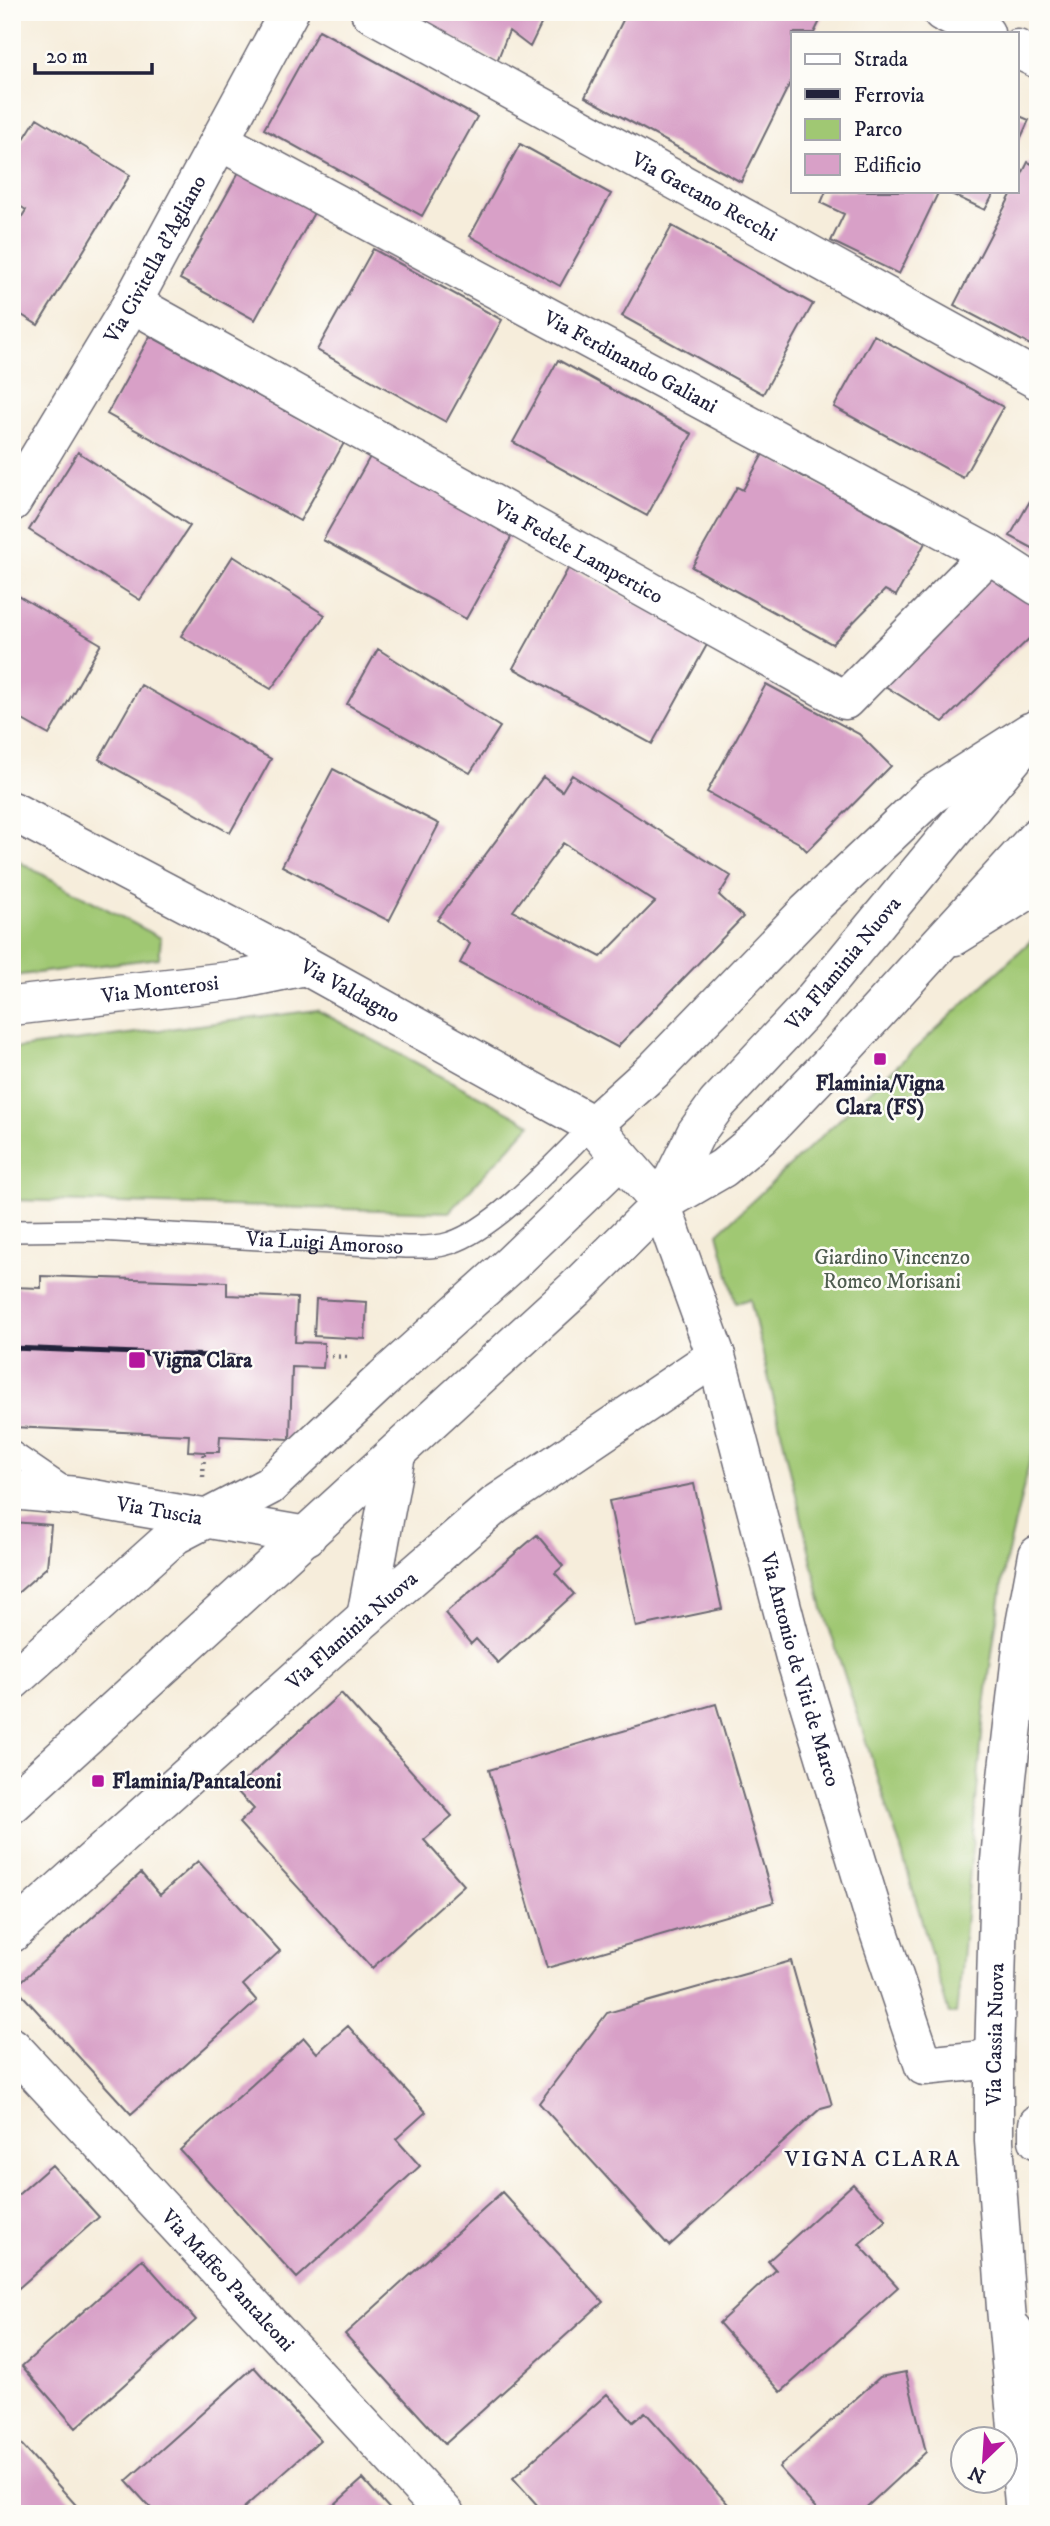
<svg xmlns="http://www.w3.org/2000/svg" width="1050" height="2526" font-family="'IM FELL DW Pica',serif">
	<style>
		.green { fill: #a0c873; stroke: #617557; stroke-width: 2 }
		.building { fill: #d8a0c7; fill-rule: evenodd }
		.lines { fill: none; stroke-linecap: round; stroke-linejoin: round }
		.lane-casing { stroke: #6c6973; stroke-width: 24 }
		.street-casing { stroke: #6c6973; stroke-width: 41 }
		.secondary-casing { stroke: #6c6973; stroke-width: 41 }
		.primary-casing { stroke: #6c6973; stroke-width: 41 }
		.path { stroke: #6c6973; stroke-width: 4.5; stroke-dasharray: 2 5; stroke-linecap: butt }
		.lane { stroke: #fff; stroke-width: 21 }
		.street { stroke: #fff; stroke-width: 38 }
		.secondary { stroke: #fff; stroke-width: 38 }
		.primary { stroke: #fff; stroke-width: 38 }
		.rail { stroke: #22223b; stroke-width: 5 }
		.poi-dot { fill: #b5179e; stroke: #fdfcf7; stroke-width: 2.5 }
		.labels { text-anchor: middle; stroke-width: 5; stroke-linejoin: round; paint-order: stroke }
		.street-label { font-size: 21px; fill: #22223b; stroke: #fdfcf7 }
		.poi-label { font-size: 21px; font-weight: bold; fill: #22223b; stroke: #fdfcf7; text-anchor: start }
		.park-label { font-size: 21px; fill: #4e5c4f; stroke: #fdfcf7 }
		.neighbourhood-label { font-size: 23px; letter-spacing: 2px; fill: #22223b; stroke: #fdfcf7 }
	</style>
	<rect width="100%" height="100%" fill="#fdfcf7"/>
	<filter id="ink" filterUnits="userSpaceOnUse"><feTurbulence type="fractalNoise" baseFrequency=".0143" numOctaves="2"/><feDisplacementMap in="SourceGraphic" scale="14" xChannelSelector="R" yChannelSelector="G"/><feConvolveMatrix kernelMatrix="1 2 1 2 8 2 1 2 1" color-interpolation-filters="sRGB"/></filter>
	<filter id="wash" filterUnits="userSpaceOnUse"><feTurbulence type="fractalNoise" baseFrequency=".00686" numOctaves="4" result="noise"/><feDisplacementMap in="SourceGraphic" scale="28" xChannelSelector="R" yChannelSelector="G"/><feGaussianBlur stdDeviation="1.57" result="paint"/><feColorMatrix in="noise" values="0 0 0 0 0 0 0 0 0 0 0 0 0 0 0 0 0 1.4 0 .05"/><feComposite in="paint" operator="in"/></filter>
	<g filter="url(#wash)">
		<rect width="100%" height="100%" fill="#f6eddb"/>
		<path class="green" d="M12 858 161 938 159 958 12 976Z
			M1038 934V1426L1005 1565 993 1645 984 1713 960 1982 956 2014H949L900 1846 823 1609 750 1299 736 1303 718 1233Z
			M317 1010 531 1124 449 1212 12 1200V1049Z"/>
		<g id="blocks">
			<path class="building" d="M405 12H547L530 47 509 31 497 61Z
				M627 12H817L823 15 814 33H793V77L741 182 585 97Z
				M319 30 477 117 422 216 264 129Z
				M1017 115 1029 120 1017 146Z
				M37 118 130 175 38 325 12 309V232L26 210 12 201V158Z
				M520 144 611 194 560 286 470 236Z
				M1028 162 1038 167V349L954 305 1013 191H1017V184Z
				M240 170 315 211 255 320 180 279Z
				M826 191H939L899 274 831 241 844 214 821 203Z
				M945 191H995L985 210Z
				M672 226 813 304 763 394 622 316Z
				M373 249 502 320 446 422 317 350Z
				M874 335 1003 407 963 478 834 407Z
				M150 336 344 443 300 521 107 414Z
				M558 360 692 434 647 516 513 442Z
				M78 452 190 526 140 600 29 530Z
				M763 454 925 543 896 596 885 590 832 644 692 567 737 487 743 490Z
				M371 455 513 534 466 619 323 540Z
				M1038 487V551L1010 536Z
				M233 556 325 615 271 689 181 636Z
				M569 567 708 643 652 744 513 668Z
				M993 576 1038 598V630L943 722 885 686Z
				M12 592 101 644 49 735 12 714Z
				M378 649 500 727 470 773 347 704Z
				M766 684 859 734 891 766 807 851 799 843 707 792Z
				M141 685 271 759 230 833 99 759Z
				M333 769 439 824 389 921 282 866Z
				M572 775 731 876 719 895 743 917 617 1047 460 963 470 944 437 920 543 777 562 791ZM563 843 655 902 601 957 513 911Z
				M41 1276 227 1282V1295L297 1298 295 1342 324 1343V1356L323 1368 292 1367 290 1439 220 1436 219 1452H204L188 1451 189 1435 12 1427V1287L41 1288Z
				M316 1299 367 1302 365 1339 314 1336Z
				M694 1484 722 1609 636 1627 609 1501Z
				M12 1522 51 1525 47 1567 12 1598Z
				M537 1535 563 1566 555 1573 574 1594 498 1663 476 1639 471 1644 445 1613Z
				M341 1693 452 1816 424 1840 464 1885 372 1968 239 1823 254 1809 235 1789Z
				M716 1704 774 1902 547 1968 489 1770Z
				M198 1861 280 1951 243 1985 257 2001 131 2114 15 1987 141 1873 160 1895Z
				M791 1961 832 2105 821 2108 669 2246 539 2103 607 2013Z
				M348 2026 426 2112 396 2139 420 2166 297 2278 180 2150 304 2038 317 2053Z
				M52 2165 99 2217 12 2294V2200Z
				M853 2184 886 2220 859 2244 898 2287 781 2392 719 2323 776 2270 768 2261Z
				M502 2192 603 2302 445 2444 345 2334Z
				M142 2259 196 2320 76 2428 22 2366Z
				M254 2367 320 2440 237 2514H156L126 2481Z
				M906 2372 926 2452 859 2514H821L779 2467 880 2377Z
				M607 2394 633 2422 645 2412 737 2514H532L539 2507 513 2478Z
				M12 2434 84 2514H12Z
				M363 2479 394 2514H324Z"/>
		</g>
	</g>
	<g filter="url(#ink)">
		<use href="#blocks" fill-opacity="0" stroke="#6c6973" stroke-width="2"/>
		<g class="lines">
			<g class="lane-casing">
				<g id="lane">
					<path id="s1" d="M12 1231 98 1230 406 1247C421 1247 436 1248 450 1243 497 1228 557 1160 593 1125"/>
					<path d="M12 1452 66 1489"/>
				</g>
			</g>
			<g class="street-casing">
				<g id="street">
					<path id="s2" d="M370 12 1038 380"/>
					<path d="M942 12 985 33"/>
					<path d="M1017 49 1038 59"/>
					<path id="s3" d="M220 141 989 554 1038 586"/>
					<path id="s4" d="M132 303 845 700 989 554"/>
					<path id="s5" d="M12 502 132 303 289 12"/>
					<path id="s6" d="M12 811 306 966 593 1125 661 1204 716 1356 796 1661 874 1917 924 2066 994 2059"/>
					<path d="M955 936 1038 884"/>
					<path id="s7" d="M12 1006 238 980 306 966"/>
					<path d="M593 1125 654 1070 807 912 931 795 1030 732"/>
					<path id="s8" d="M12 1490 76 1496 307 1536"/>
					<path d="M366 1617 396 1455"/>
					<path d="M12 1681 175 1535 269 1486 384 1378 510 1265 621 1158"/>
					<path id="s9" d="M12 1933 366 1617 495 1505 716 1356"/>
					<path id="s10" d="M12 2047 445 2514"/>
				</g>
			</g>
			<g class="secondary-casing">
				<path id="secondary" d="M1013 2330 1026 2369 1038 2388"/>
			</g>
			<g class="primary-casing">
				<g id="primary">
					<path id="s11" d="M661 1204 696 1133 717 1104 803 1012 1038 728"/>
					<path d="M12 1804 576 1288 661 1204 723 1168 760 1137 826 1068 1038 836"/>
					<path d="M1038 2124V2140"/>
					<path id="s12" d="M1025 2514 1006 2308 994 2141V2059L999 1873 1007 1777 1024 1630 1038 1555"/>
				</g>
			</g>
			<path class="path" d="M324 1356 348 1357
				M203 1477 204 1452"/>
			<use href="#lane" class="lane"/>
			<use href="#street" class="street"/>
			<use href="#secondary" class="secondary"/>
			<use href="#primary" class="primary"/>
			<path class="rail" d="M12 1348 239 1357"/>
		</g>
	</g>
	<g class="poi-dot">
		<rect x="873" y="1052" width="14" height="14" rx="3.5"/>
		<rect x="128" y="1351" width="18" height="18" rx="3.5"/>
		<rect x="91" y="1774" width="14" height="14" rx="3.5"/>
	</g>
	<g class="labels">
		<g class="street-label">
			<text dy="7" stroke="none"><textPath href="#s2" startOffset="382">Via Gaetano Recchi</textPath></text>
			<text dy="7" stroke="none"><textPath href="#s5" startOffset="282">Via Civitella d'Agliano</textPath></text>
			<text dy="7" stroke="none"><textPath href="#s3" startOffset="466">Via Ferdinando Galiani</textPath></text>
			<text dy="7" stroke="none"><textPath href="#s4" startOffset="511">Via Fedele Lampertico</textPath></text>
			<text dy="7" stroke="none"><textPath href="#s11" startOffset="304">Via Flaminia Nuova</textPath></text>
			<text dy="7" stroke="none"><textPath href="#s7" startOffset="149">Via Monterosi</textPath></text>
			<text dy="7" stroke="none"><textPath href="#s6" startOffset="383">Via Valdagno</textPath></text>
			<text dy="7" stroke="none"><textPath href="#s1" startOffset="313">Via Luigi Amoroso</textPath></text>
			<text dy="7" stroke="none"><textPath href="#s8" startOffset="149">Via Tuscia</textPath></text>
			<text dy="7" stroke="none"><textPath href="#s9" startOffset="455">Via Flaminia Nuova</textPath></text>
			<text dy="7" stroke="none"><textPath href="#s6" startOffset="1251">Via Antonio de Viti de Marco</textPath></text>
			<text dy="7" stroke="none"><textPath href="#s12" startOffset="481">Via Cassia Nuova</textPath></text>
			<text dy="7" stroke="none"><textPath href="#s10" startOffset="318">Via Maffeo Pantaleoni</textPath></text>
		</g>
		<g class="poi-label">
			<text x="880" y="1090" text-anchor="middle">Flaminia/Vigna<tspan x="880" dy="24">Clara (FS)</tspan></text>
			<text x="153" y="1367">Vigna Clara</text>
			<text x="112" y="1788">Flaminia/Pantaleoni</text>
		</g>
		<g class="park-label">
			<text x="892" y="1264">Giardino Vincenzo<tspan x="892" dy="24">Romeo Morisani</tspan></text>
		</g>
		<g class="neighbourhood-label">
			<text x="873" y="2166">VIGNA CLARA</text>
		</g>
	</g>
	<rect width="1050" height="2526" fill="none" stroke="#fdfcf7" stroke-width="42"/>
	<rect x="791" y="32" width="228" height="161" fill="#fdfcf7" stroke="#a5a5ac" stroke-width="2"/>
	<rect x="805" y="54" width="35" height="10" fill="#ffffff" stroke="#a5a5ac" stroke-width="2"/>
	<text x="854" y="66" font-size="21" fill="#22223b">Strada</text>
	<rect x="805" y="89" width="35" height="10" fill="#22223b" stroke="#a5a5ac" stroke-width="2"/>
	<text x="854" y="102" font-size="21" fill="#22223b">Ferrovia</text>
	<rect x="805" y="119" width="35" height="21" fill="#a0c873" stroke="#a5a5ac" stroke-width="2"/>
	<text x="854" y="136" font-size="21" fill="#22223b">Parco</text>
	<rect x="805" y="154" width="35" height="21" fill="#d8a0c7" stroke="#a5a5ac" stroke-width="2"/>
	<text x="854" y="172" font-size="21" fill="#22223b">Edificio</text>
	<g transform="translate(984 2460) rotate(205)"><circle r="33" fill="#fdfcf7" stroke="#a5a5ac" stroke-width="2"/>
	<path d="M0-5L12 26L0 18L-12 26Z" fill="#b5179e"/>
	<text y="-10" font-size="19" font-weight="bold" text-anchor="middle" fill="#22223b">N</text>
	</g>
	<path d="M35 63v10h117v-10" fill="none" stroke="#22223b" stroke-width="3.5"/>
	<text x="46" y="63" font-size="21" fill="#22223b" stroke="#fdfcf7" stroke-width="5" paint-order="stroke">20 m</text>
</svg>
